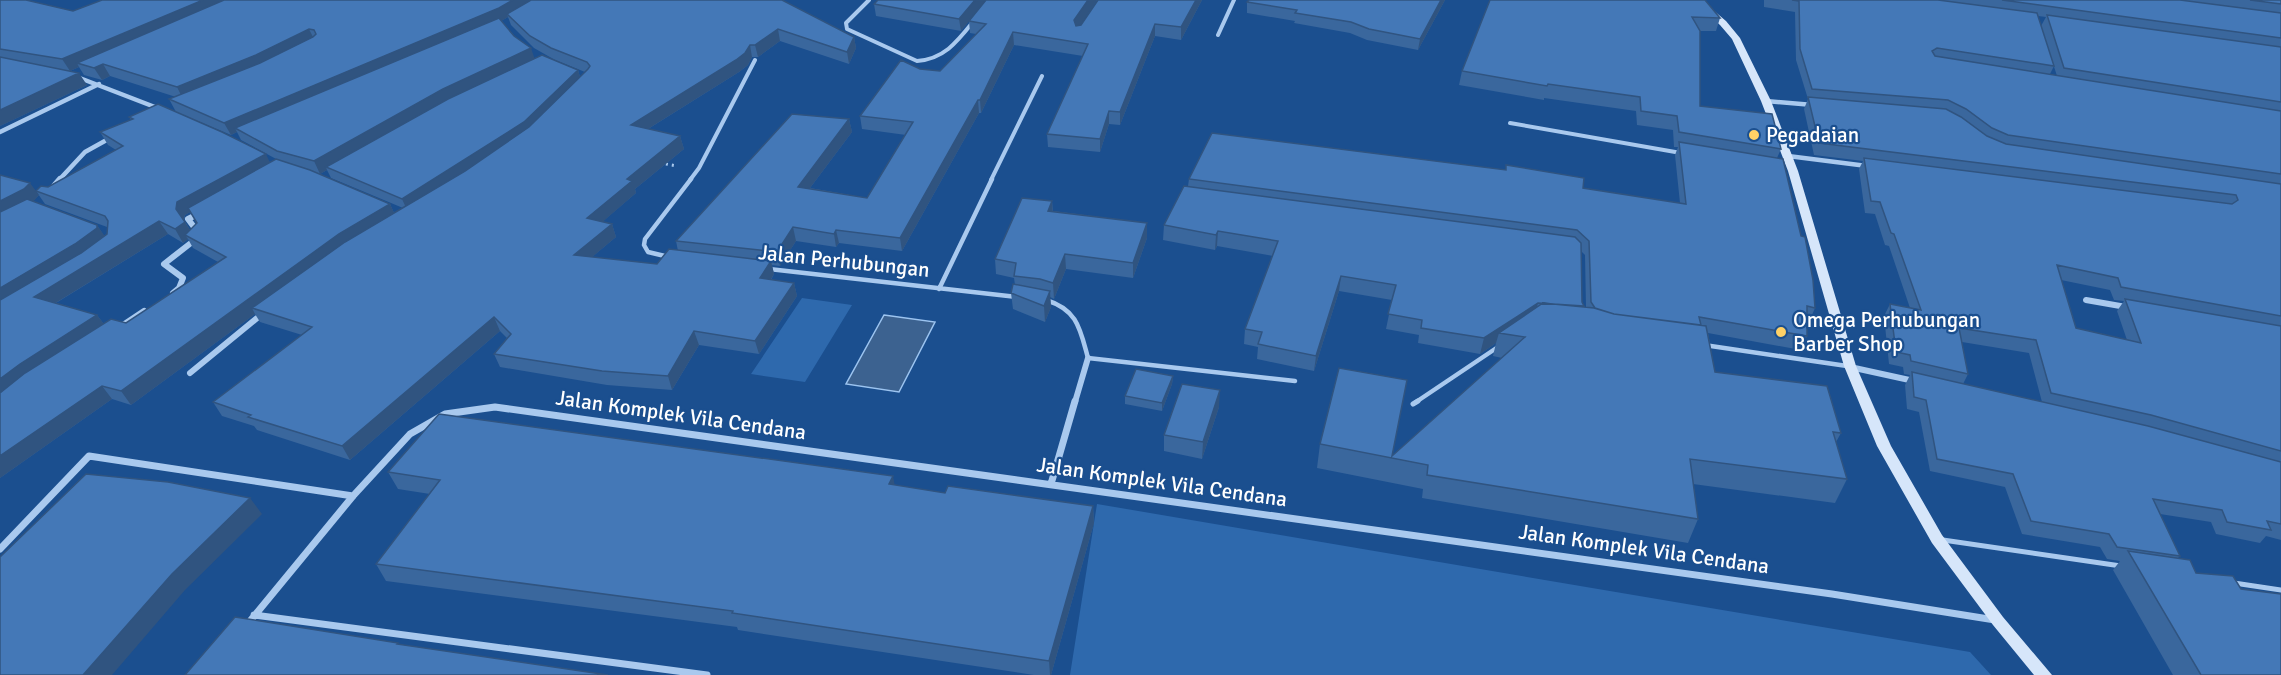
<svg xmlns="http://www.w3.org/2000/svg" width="2281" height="675" font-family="Signika,sans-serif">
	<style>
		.green { fill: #2e69ad }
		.water { fill: #3c6290; stroke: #9cc4f0; stroke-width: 1.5 }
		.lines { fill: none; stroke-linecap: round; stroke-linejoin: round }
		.path { stroke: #a9c9ee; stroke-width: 3; stroke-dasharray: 2 4; stroke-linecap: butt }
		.service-far2 { stroke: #a9c9ee; stroke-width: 4 }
		.service-far1 { stroke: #a9c9ee; stroke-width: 4.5 }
		.service { stroke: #a9c9ee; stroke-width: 5 }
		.minor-far2 { stroke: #a9c9ee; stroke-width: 4.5 }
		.minor-far1 { stroke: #a9c9ee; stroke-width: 6 }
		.minor { stroke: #a9c9ee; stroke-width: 7 }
		.secondary { fill: #d6e6fa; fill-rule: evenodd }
		.wall { fill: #3a679d; fill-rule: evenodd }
		.shaded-wall { fill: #305480 }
		.building { fill: #4478b7; stroke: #305480; stroke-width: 1.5 }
		.poi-dot { fill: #ffd166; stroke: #1b4f8f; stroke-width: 2 }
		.labels { text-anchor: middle; stroke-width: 4.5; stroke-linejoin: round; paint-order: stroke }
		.poi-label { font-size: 21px; fill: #fff; stroke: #1b4f8f; text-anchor: start }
		.street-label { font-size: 21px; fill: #fff; stroke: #1b4f8f }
	</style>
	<rect width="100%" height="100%" fill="#1b4f8f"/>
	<path class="green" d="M802 298 852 305 805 382 751 374Z
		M1097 504 1970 652 1991 675H1070Z"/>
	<path class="water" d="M884 315 935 322 899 392 846 384Z"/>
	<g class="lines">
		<path class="path" d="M660 163 677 166"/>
		<path class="service-far2" d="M869 0 846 23 847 29 917 61C944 59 957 42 973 22
			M1218 35 1234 0
			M1510 123 1681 153
			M690 180 699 168 755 60
			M991 180 1042 76"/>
		<path class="service-far1" d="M669 257 648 252 644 245 645 239 691 179
			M769 269 1017 297
			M939 289 992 179
			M1046 300C1078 310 1080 329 1088 358L1295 381
			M1704 345 1847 366
			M1416 402 1498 347"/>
		<path class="service" d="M1413 404 1418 401
			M1943 540 2121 566
			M2234 583 2281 590"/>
		<path class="minor-far2" d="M77 77 160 109
			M1766 101 1813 105
			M0 132 99 84
			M1788 156 1867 166
			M59 180 85 152 112 137"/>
		<path class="minor-far1" d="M54 186 60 179
			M197 231 188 219 200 213
			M173 293 179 288 183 278 164 264 196 239
			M2086 300 2126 307
			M120 327 144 311
			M1850 367 1914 381
			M190 373 262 314
			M1075 402 1088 358"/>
		<path class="minor" d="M1051 484 1075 401
			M0 549 89 456 353 496
			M254 615 707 675
			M246 626 353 496 410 434 445 414 495 407 1832 594 1995 620"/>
		<path class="secondary" d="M1692 0H1701L1726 21 1740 38 1771 101 1798 171 1856 366 1891 446 1942 535 2003 617 2052 675H2034L1993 625 1932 543 1877 446 1844 366 1788 171 1761 101 1732 39 1720 25Z"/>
	</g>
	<path class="wall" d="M0 0 73 11 782 0 854 37 856 48 849 64 780 41 758 57H752L748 65 739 72 648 129 680 136 684 149 635 189 636 193 602 222 612 224 616 237 592 257 657 264 678 251 676 241 849 119 852 132 810 188 867 198 906 135 862 129 860 116 920 69 940 71 976 34 970 33 969 21 961 31 876 16 874 4 878 0H1097L1080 25H1081L1098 0H1202L1181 40 1155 36 1120 125 1109 124 1100 152 1048 147 1047 134 1083 56 1014 45 981 113H979L902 251 839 243 836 247 796 241 780 266 772 265 774 274 771 280 794 283 797 296 759 354 699 345 672 390 607 385 500 367 494 354 507 338 500 331 350 460 257 430 254 426 222 416 213 402 302 335 260 322 255 314 131 405 112 399 0 478V175L39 195 33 201 97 225 104 236 107 234V227L45 204 36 191 48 187 116 150 108 145 100 132 131 120 129 117 270 162 278 160 241 140 237 132 231 135 176 112 169 99 176 97 110 76 102 80 84 75 79 67 70 71 87 85 0 126ZM508 17 511 25 534 48 555 60 585 72 580 77 578 70 535 59 501 21ZM327 170 331 178 403 208 394 213 390 204 320 174ZM190 212 197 223 190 230 184 220 185 215ZM168 234 183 243 188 239 193 248 218 262 126 323H103L97 315 56 303Z
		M1445 0 1418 50 1367 40 1350 33 1294 23 1295 21 1247 13V2Z
		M1490 0 1720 18 1716 31H1700V106L1781 149 1777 158 1815 308 1809 322 1807 321V336L1801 350 1708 333 1715 372 1841 433 1836 442 1847 479 1835 503 1693 484 1698 519 1688 543 1422 498 1423 489 1317 468 1320 444 1392 456 1502 358 1493 356 1496 343 1480 354 1418 343 1419 335 1386 329 1392 300 1339 291 1314 371 1257 359 1258 347 1244 344 1245 329 1273 256 1217 246 1215 250 1163 240 1164 225 1188 186 1189 179 1583 188 1680 203 1675 155 1678 147H1674L1673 130 1637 125 1636 111 1544 98V100L1459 85 1462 71ZM1581 251 1585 255 1586 308 1584 307 1582 302Z
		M1764 0H2281V540L2266 536 2260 543 2216 534 2211 522 2160 514 2180 556 2178 558 2196 573 2281 675H2173L2113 570 2120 561 2107 559 2100 547 2022 534 2005 487 1930 471 1919 412 1907 409 1905 385 1910 375 1904 374 1903 367 1889 364 1884 316 1890 304 1910 308 1889 246 1885 245 1875 214 1865 213 1859 169 1863 161 1814 155 1804 109 1808 99 1796 60 1795 12 1764 7ZM2038 16 2046 17 2041 26 2057 76 2050 74 2054 66ZM2061 280 2110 290 2114 300 2124 301 2117 311 2127 340 2076 328ZM1962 342 2029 353 2042 402 1963 384 1968 374Z
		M1052 201 1053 211 1147 223V238L1133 278 1066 269 1054 299 1050 297 1051 307 1045 322 1013 309 1011 293 1015 285 1014 278 996 274 995 259Z
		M1173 376 1172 384 1162 411 1125 404V396Z
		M1219 407 1202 459 1164 451V435Z
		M388 472 895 485 945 493 1093 506 1094 523 1051 675H1034L738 630 737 627 386 581 376 564 430 494 398 489Z"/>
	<path class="shaded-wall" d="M203 0H236L77 63 79 67 70 71 62 59Z
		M513 0H537L507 14 508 17 503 20 240 131 235 128 237 132 231 135 224 123Z
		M975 0H987L961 31 959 19Z
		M1088 0H1097L1075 33 1074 20Z
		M1196 0H1202L1181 40V27Z
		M1441 0H1445L1418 50 1420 39Z
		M1155 24V36L1120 125V112Z
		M309 29 315 41 183 99 177 87Z
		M778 29 780 41 758 57 755 45Z
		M1013 32 1014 45 981 113 980 100Z
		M854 37 856 48 849 64 847 52Z
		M750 45 752 57 748 65 739 72 635 137 631 125Z
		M531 48 535 60 326 167 327 170 320 174 314 161 443 89Z
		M103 64 110 76 102 80 94 68Z
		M578 70 581 80 528 133 407 210 402 199Z
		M79 73 87 85 0 126V110Z
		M978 100 979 113 902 251 900 238Z
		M1109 111V124L1100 152V139Z
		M849 119 852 132 801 200 798 187Z
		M680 136 684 149 635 189 636 193 592 231 587 218 627 179Z
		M266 154 272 167 185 215 183 221 176 209 177 202Z
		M30 183 39 195 33 202 0 218V201Z
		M1052 201 1053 216 1048 211Z
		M390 204 396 217 252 308 255 314 131 405 121 391 339 234Z
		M159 221 168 234 44 310 34 297Z
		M185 222 193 235H185L188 239 183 243 175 229Z
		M1147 223V238L1133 278V263Z
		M612 224 616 237 579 268 574 255Z
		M97 225 106 238 0 307V288Z
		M793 227 796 241 780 266 777 252Z
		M836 230 839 243 836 247 834 234Z
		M1218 231 1217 246 1215 250 1216 235Z
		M1065 254 1066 269 1054 299 1053 283Z
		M771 261 774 274 764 291 760 278Z
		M1341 276 1339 291 1314 371 1316 356Z
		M794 283 797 296 759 354 755 341Z
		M1050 291 1051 307 1045 322 1044 306Z
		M1538 303 1534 318 1499 333 1496 343 1480 354 1484 338Z
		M97 315 107 328 0 401V379L20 364Z
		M494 317 500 331 350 460 342 446Z
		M694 331 699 345 672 390 668 376Z
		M1173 376 1172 384 1162 411V403Z
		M102 386 112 399 0 478V456Z
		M1220 390 1219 407 1202 459 1203 442Z
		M893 476 896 492 889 484Z
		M250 498 262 514 185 590 112 675H83L172 574Z
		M1093 506 1094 523 1051 675H1050L1049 661Z"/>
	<path class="building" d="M0 0H26L73 11 102 0H203L62 59 0 49Z
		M224 0H513L499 8 224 123 169 99 260 63 313 37 316 34 314 30 309 29 256 55 177 87 103 64 94 68 77 63Z
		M531 0H782L854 37 847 52 778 29 755 45H750L745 53 736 60 631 125 680 136 627 179 632 181 587 218 612 224 574 255 657 264 669 249 771 261 760 278 794 283 755 341 694 331 668 376 602 371 494 354 511 334 494 317 342 446 248 417 251 415 213 402 312 327 252 308 345 242 465 171 529 127 588 69 590 66 587 62 551 48 530 36 507 14Z
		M878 0H975L959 19 874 4Z
		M986 0H1088L1074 20 1076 26 1081 25 1098 0H1196L1181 27 1155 24 1120 112 1109 111 1100 139 1047 134 1088 44 1013 32 980 100H978L900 238 836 230 834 234 793 227 777 252 676 241 792 114 849 119 798 187 867 198 913 122 860 116 901 60 920 69 940 71 986 24 969 21Z
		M1249 0H1441L1420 39 1369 29 1351 22 1295 13 1297 10 1247 2Z
		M1490 0H1705L1720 18 1692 17 1700 31V106L1772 114 1781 149 1679 132 1677 116 1641 111 1640 97 1548 84 1547 86 1462 71Z
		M1792 0H1938L2037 13 2054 66 1937 48 1932 51 1935 56 2281 111V174L2008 135 1992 128 1966 109 1948 100 1812 89 1800 49 1799 1Z
		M2002 0H2180L2281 13V38Z
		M2250 0H2281V4Z
		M2047 15 2281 47V102L2064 68Z
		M499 18 514 36 531 48 443 89 314 161 277 151 235 128Z
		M542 55 578 70 524 122 402 199 326 167 448 99Z
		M0 57 79 73 0 110Z
		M1808 97 1946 109 1961 117 1987 136 2006 144 2281 184V316L2121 287 2118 278 2057 265 2076 328 2141 343 2125 299 2281 326V451L2151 415 2051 393 2036 340 1959 328 1968 374 1911 361 1910 355 1896 352 1890 304 1921 310 1894 234 1891 233 1880 202 1871 201 1864 158 2232 204 2238 200 2236 195 1819 143Z
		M158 104 222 132 266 154 177 202 176 209 185 222 175 229 159 221 34 297 97 315 20 364 0 379V300L81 253 107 234 108 221 105 216 36 191 41 186 48 187 123 146 100 132 133 119 129 117Z
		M1212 133 1506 170V165L1584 178 1583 188 1686 204 1679 142 1783 159 1801 236 1805 237 1813 280 1815 308 1807 306V336L1699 317 1701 325 1614 314 1595 308 1591 302 1589 241 1577 230 1189 179Z
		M276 159 310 170 390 204 339 234 121 391 102 386 0 456V393L25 373 111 319 126 323 226 257 185 235 197 223 188 208Z
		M0 175 30 183 24 189 0 201Z
		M1184 186 1575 237 1581 243 1582 302 1584 306 1538 303 1484 338 1421 328 1422 320 1388 314 1396 285 1341 276 1316 356 1258 344 1262 332 1245 329 1278 241 1218 231 1216 235 1164 225Z
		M1022 198 1052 201 1048 211 1147 223 1133 263 1065 254 1053 283 1040 279 1014 276 1016 263 995 259Z
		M27 199 97 225V228L75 244 0 288V212Z
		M1013 284 1050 291 1044 306 1011 293Z
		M1543 303 1594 308 1614 314 1706 326 1715 372 1827 386 1841 433 1833 432 1847 479 1690 459 1698 519 1427 475 1428 465 1320 444 1339 368 1407 380 1392 456 1525 337 1499 333Z
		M1136 369 1173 376 1162 403 1125 396Z
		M1912 372 2148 426 2281 462V524L2267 521 2271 530 2227 522 2222 510 2153 499 2180 556 2117 547 2109 534 2031 521 2013 474 1937 459 1926 400 1914 397Z
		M1182 384 1220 390 1203 442 1164 435Z
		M439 414 893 476 889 484 945 493 948 486 1093 506 1049 661 732 613 733 611 376 564 440 480 388 472Z
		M86 474 168 482 250 498 172 574 83 675H0V557Z
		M2128 551 2190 560 2196 573 2233 576 2241 589 2281 594V675H2201Z
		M235 617 398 643 397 644 608 675H185Z"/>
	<g class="poi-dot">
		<circle cx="1754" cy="135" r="6"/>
		<circle cx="1781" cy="332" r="6"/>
	</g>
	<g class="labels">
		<g class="poi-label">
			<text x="1766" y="142">Pegadaian</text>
			<text x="1793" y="327">Omega Perhubungan<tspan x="1793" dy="24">Barber Shop</tspan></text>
		</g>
		<g class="street-label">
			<text transform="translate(844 261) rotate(6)" y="7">Jalan Perhubungan</text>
			<text transform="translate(681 415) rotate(8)" y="7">Jalan Komplek Vila Cendana</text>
			<text transform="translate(1162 482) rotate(8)" y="7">Jalan Komplek Vila Cendana</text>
			<text transform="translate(1644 549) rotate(8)" y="7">Jalan Komplek Vila Cendana</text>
		</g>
	</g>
</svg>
